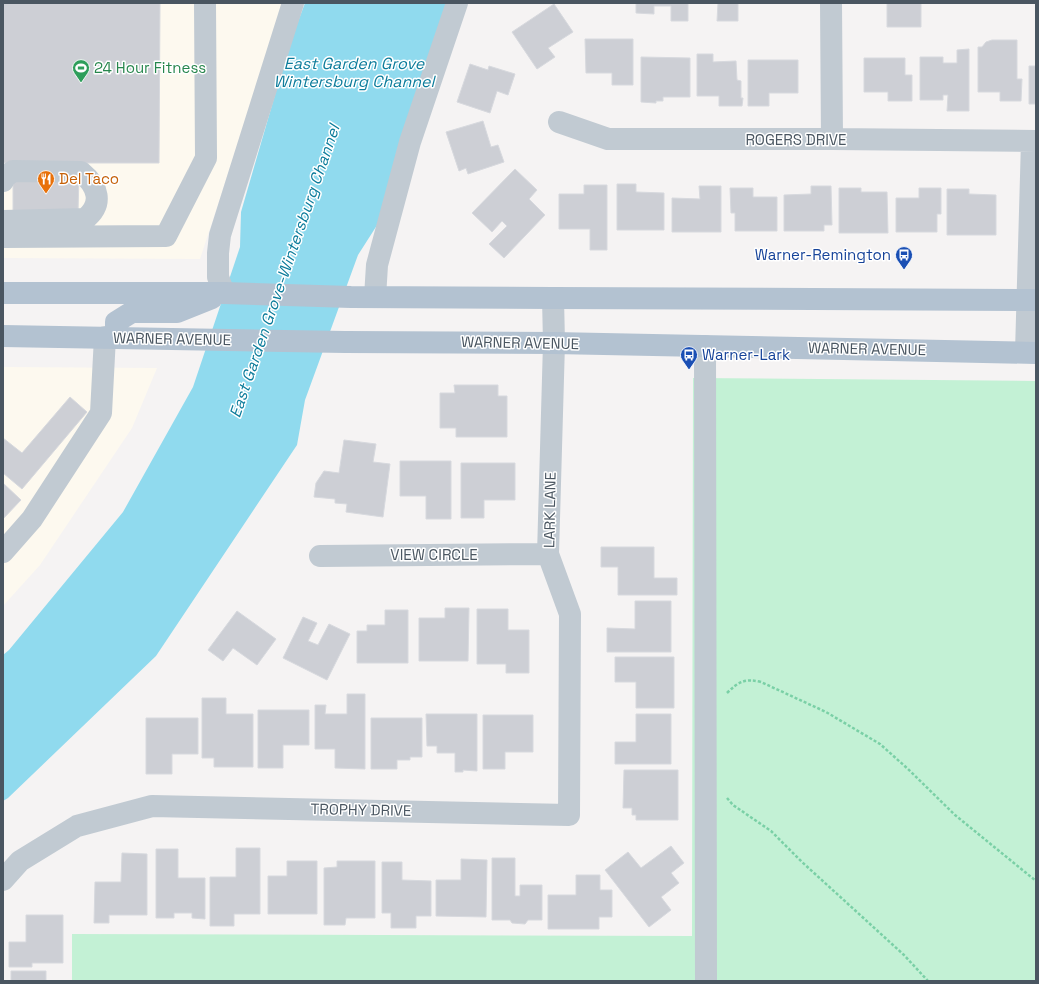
<svg xmlns="http://www.w3.org/2000/svg" width="1039" height="984" font-family="'Space Grotesk',sans-serif">
	<style>
		.commercial { fill: #fdf9ef }
		.green { fill: #c3f1d5 }
		.water { fill: #90daee }
		.building { fill: #cdcfd5; stroke: #d7d9de }
		.lines { fill: none; stroke-linecap: round; stroke-linejoin: round }
		.path { stroke: #7ad0a6; stroke-width: 2.5; stroke-dasharray: 3 2; stroke-linecap: butt }
		.minor { stroke: #c1cad2; stroke-width: 22 }
		.major { stroke: #b3c2d1; stroke-width: 22 }
		.labels { text-anchor: middle; stroke-width: 3; stroke-linejoin: round; paint-order: stroke }
		.leisure-label { font-size: 15px; fill: #27864d; stroke: #fff; text-anchor: start }
		.street-label { font-size: 15px; fill: #4a5661; stroke: #fff }
		.food-label { font-size: 15px; fill: #c56008; stroke: #fff; text-anchor: start }
		.transit-label { font-size: 15px; fill: #164399; stroke: #fff; text-anchor: end }
		.water-label { font-size: 16px; font-style: italic; fill: #0c7c9b; stroke: #fff }
	</style>
	<rect width="100%" height="100%" fill="#f5f3f3"/>
	<path class="commercial" d="M3 3H284L200 259 3 258Z
		M3 367 157 368 132 428 40 565 3 606Z"/>
	<path class="green" d="M693 378 1036 381V981H72V934L692 936Z"/>
	<path class="water" d="M305 3H450L381 219 358 255 305 400 297 445 156 656 8 798 3 801V655L9 650 123 512 193 387 240 247 241 212 290 43Z"/>
	<path class="building" d="M3 3H160L159 163H3Z
		M636 3H688V21H671V6H654V14L636 13Z
		M718 3H738V21H717Z
		M887 3H921V27H887Z
		M554 4 573 32 548 48 555 57 537 69 512 32Z
		M585 39H633V85H612V73H586Z
		M992 40H1017V79H1022L1021 101H1000V92H978V47H982L986 42Z
		M969 49V111H947L948 95H943V100H920V57H943V63H957V50Z
		M697 54H713V62L736 61 737 80 741 81V98H743L742 106H719V96H697Z
		M641 57 690 58V97H663V101H656V103L641 102Z
		M864 58H905V75H912V101H888V92H864Z
		M748 60H798V93H769V106H748Z
		M470 64 488 70 489 66 515 74 508 95 497 91 490 113 457 102Z
		M1029 66H1036V104H1029Z
		M483 121 491 147 498 145 504 162 468 174 466 168 459 171 446 132Z
		M515 169 537 190 529 199 545 215 504 258 489 244 507 226 502 221 492 232 472 213Z
		M13 174H79L78 213H13Z
		M617 184H636V192L664 193V230H617Z
		M584 185H607V250H590V229H559V194H584Z
		M699 186H721V232H672V198L700 199Z
		M811 186H831L832 225H824V231H784V195L811 194Z
		M730 188H753V197H777V231H735V213H731Z
		M839 188H861V192H887L888 233H839Z
		M919 188H941V214H937V232H896V198H919Z
		M947 189H969V194L996 195V235H947Z
		M454 385H498V396H507V437H456V428H440V393H455Z
		M70 397 87 412 22 489 3 473V438L22 453Z
		M344 440 376 444 373 462 390 464 383 517 346 512 347 504 335 503V499L314 497 316 483 324 471 339 473Z
		M400 461H451V519H426V496H400Z
		M461 463H515V500H484V518H461Z
		M3 483 21 500 3 519Z
		M601 547H654V578H677V595H618V567H601Z
		M635 601H671V652H607V628L635 629Z
		M445 608H469L468 661H419V618H445Z
		M477 609H508V630H529V673H506V664H477Z
		M385 610H408V663H357V631H367V625H385Z
		M237 611 276 639 257 665 233 648 223 661 208 650Z
		M303 617 317 623 308 641 318 645 329 624 350 634 327 680 283 658Z
		M615 657H674V708H636V682H615Z
		M347 694H365V769L335 768V749H315V705H326L325 714H347Z
		M202 698H226V714H253V767H214V758H202Z
		M258 710H309V745H283V768H258Z
		M426 714H477V771L463 770V772H455V753H437V746H427Z
		M636 714H671V764H615V742H636Z
		M483 715H533V752H505V769H483Z
		M146 718H198V754H172V774H146Z
		M371 718H422V757H410V760H397V769H371Z
		M624 770H678V820H636V815H632V808H623Z
		M671 846 684 863 671 873 679 883 661 897 671 910 649 927 605 870 628 852 641 868Z
		M236 848H260V914H234V926H210V877H236Z
		M156 849H178V878H205V919L192 918V913H174V918H156Z
		M122 853 147 854V915H109V923H94L95 882H121Z
		M492 858H515V896H520V885H542V920H528L525 924 512 923 510 920H492Z
		M461 859 487 860 486 917 436 916V880H461Z
		M287 861H317V914H268V876H287Z
		M337 861H375V918H346L345 925H324V868L337 867Z
		M382 862H402V880L431 881V916H416V928H391V913H382Z
		M576 875H600V890H612V917H599V929H548V895H576Z
		M26 915H63V963H32V967H9V942H26Z
		M11 971H46V981H11Z"/>
	<g class="lines">
		<path class="path" d="M727 693C738 682 745 678 761 682L826 712 880 744 908 769 955 815 1036 881
			M727 798 733 805 771 831 802 862 904 955 928 981"/>
		<path class="minor" d="M831 3 832 139
			M559 122 608 139H832L1036 141
			M3 181 5 177 13 171 81 172C98 186 104 204 85 219L3 221
			M3 237 166 236 206 158 205 3
			M224 293 218 277V253L220 235 293 3
			M375 297 377 265 410 142 457 3
			M705 346 706 981
			M1026 352 1032 141
			M3 552 32 519 101 413 105 337
			M320 556 548 554
			M3 880 20 861 77 826 152 806 569 815 570 614 548 554 554 343 553 298"/>
		<path class="major" d="M3 293H224L351 297 553 298 1036 300
			M3 336 345 342 554 343 1036 353
			M116 337V322L132 312H177L212 298"/>
	</g>
	<defs>
		<g id="stadium-pin" transform="scale(0.9)"><path d="M0 17L-7.5 6A9.5 9.5 0 1 1 7.5 6Z" fill="#2e9e5b" stroke="#fff"/><path d="M0-5a6.5 5 0 1 0 0 10a6.5 5 0 1 0 0-10ZM-3.5-1.8h7v3.6h-7Z" fill="#fff"/></g>
		<g id="restaurant-pin" transform="scale(0.9)"><path d="M0 17L-7.5 6A9.5 9.5 0 1 1 7.5 6Z" fill="#e8710a" stroke="#fff"/><path d="M-5-6h1v4h1v-4h1v4h1v-4h1v5L-1.5 .5V6h-2V.5L-5-1ZM5-6V6H3V1.5H1.5Q1.5-4 5-6Z" fill="#fff"/></g>
		<g id="bus-pin" transform="scale(0.9)"><path d="M0 17L-7.5 6A9.5 9.5 0 1 1 7.5 6Z" fill="#1a4fb4" stroke="#fff"/><path d="M-5-6H5V4H4V6H2V4H-2V6H-4V4H-5ZM-3.5-4V0h7V-4ZM-3.5 1.2v1.5H-2V1.2ZM2 1.2v1.5H3.5V1.2Z" fill="#fff"/></g>
	</defs>
	<g fill-rule="evenodd">
		<use href="#stadium-pin" x="81" y="68"/>
		<use href="#restaurant-pin" x="46" y="179"/>
		<use href="#bus-pin" x="904" y="255"/>
		<use href="#bus-pin" x="689" y="355"/>
	</g>
	<g class="labels">
		<g class="leisure-label">
			<text x="94" y="73">24 Hour Fitness</text>
		</g>
		<g class="street-label">
			<text x="796" y="145">ROGERS DRIVE</text>
			<text transform="translate(172 339) rotate(1)" y="5">WARNER AVENUE</text>
			<text transform="translate(520 343) rotate(1)" y="5">WARNER AVENUE</text>
			<text transform="translate(867 349) rotate(1)" y="5">WARNER AVENUE</text>
			<text transform="translate(550 510) rotate(-89)" y="5">LARK LANE</text>
			<text x="434" y="560">VIEW CIRCLE</text>
			<text transform="translate(361 810) rotate(1)" y="5">TROPHY DRIVE</text>
		</g>
		<g class="food-label">
			<text x="59" y="184">Del Taco</text>
		</g>
		<g class="transit-label">
			<text x="891" y="260">Warner-Remington</text>
			<text x="702" y="360" text-anchor="start">Warner-Lark</text>
		</g>
		<g class="water-label">
			<text x="354" y="69">East Garden Grove<tspan x="354" dy="18">Wintersburg Channel</tspan></text>
			<text transform="translate(284 271) rotate(-71)" y="6">East Garden Grove-Wintersburg Channel</text>
		</g>
	</g>
	<rect width="1039" height="984" fill="none" stroke="#4a5661" stroke-width="8"/>
</svg>
